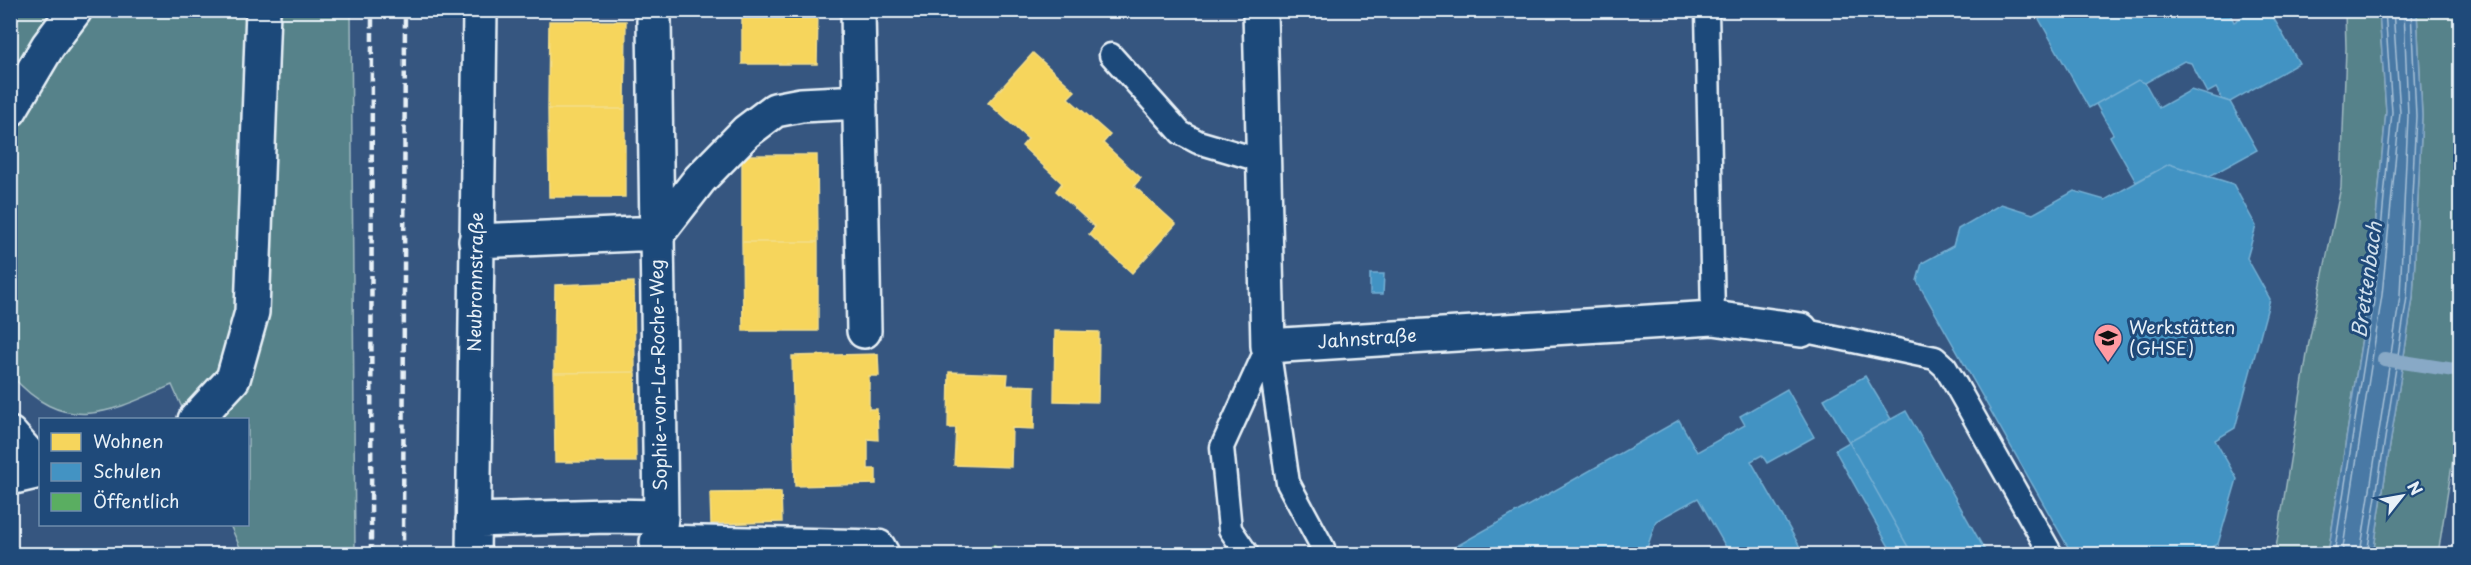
<svg xmlns="http://www.w3.org/2000/svg" width="2471" height="565" font-family="'Playpen Sans',sans-serif">
	<style>
		.green { fill: #57828a; stroke: #a0bac1; stroke-width: 1.5 }
		.water { fill: #4879a5; stroke: #88a9c6; stroke-width: 1.5 }
		.homes { fill: #f6d55c; stroke: #f2dd8b; stroke-width: 1.5 }
		.schools { fill: #4393c3; stroke: #74afd3; stroke-width: 1.5 }
		.public { fill: #5aae61; stroke: #85c28e; stroke-width: 1.5 }
		.lines { fill: none; stroke-linecap: round; stroke-linejoin: round }
		.shore { stroke: #a8c1d7; stroke-width: 1.5 }
		.stream { stroke: #88a9c6; stroke-width: 14 }
		.service-casing { stroke: #e8f1f8; stroke-width: 27 }
		.minor-casing { stroke: #e8f1f8; stroke-width: 38 }
		.tertiary-casing { stroke: #e8f1f8; stroke-width: 38 }
		.secondary-casing { stroke: #e8f1f8; stroke-width: 38 }
		.service { stroke: #1f4a7a; stroke-width: 22 }
		.minor { stroke: #1f4a7a; stroke-width: 33 }
		.tertiary { stroke: #1f4a7a; stroke-width: 33 }
		.secondary { stroke: #1f4a7a; stroke-width: 33 }
		.rail { stroke: #e8f1f8; stroke-width: 4.5; stroke-dasharray: 9 4.5; stroke-linecap: butt }
		.labels { text-anchor: middle; stroke-width: 6; stroke-linejoin: round; paint-order: stroke }
		.street-label { font-size: 18px; fill: #e8f1f8; stroke: #1f4a7a }
		.poi-label { font-size: 18px; fill: #e8f1f8; stroke: #1f4a7a; text-anchor: start }
		.water-label { font-size: 20px; font-style: italic; fill: #d0dfec; stroke: #1f4a7a }
	</style>
	<rect width="100%" height="100%" fill="#365680"/>
	<filter id="ink" filterUnits="userSpaceOnUse"><feTurbulence type="fractalNoise" baseFrequency=".0167" numOctaves="2"/><feDisplacementMap in="SourceGraphic" scale="12" xChannelSelector="R" yChannelSelector="G"/><feConvolveMatrix kernelMatrix="1 2 1 2 8 2 1 2 1" color-interpolation-filters="sRGB"/></filter>
	<g filter="url(#ink)">
		<path class="green" d="M10 11H351L355 554H243L230 525 248 524V420L187 419 172 385C109 413 65 436 11 375Z
			M2345 11H2379L2386 112 2369 293 2328 554H2275L2309 342 2341 187 2346 48Z
			M2417 11H2457L2460 414 2438 554H2373L2413 298 2422 116Z"/>
		<path class="water" d="M2379 11H2417L2422 116 2413 298 2373 554H2328L2369 293 2386 112Z"/>
		<path class="homes" d="M742 10H818L817 64H742Z
			M549 21H626L625 109H548Z
			M1033 53 1075 91 1068 98 1110 135 1103 143 1141 178 1134 186 1176 224 1132 273 1089 234 1095 227 1056 191 1062 183 1022 146 1028 139 988 103Z
			M548 109H625V197H549Z
			M742 155H817L818 242H742Z
			M742 242H818V331H743Z
			M634 282 635 372 554 373 555 285Z
			M1055 331 1099 332 1098 402 1054 401Z
			M878 354 879 376H869V409H877L878 440 868 439V469H876V484L795 486 792 356Z
			M635 372 636 462H555L554 373Z
			M949 372 1008 374 1007 385 1035 386 1034 429 1012 428 1011 467 954 465 956 428H948Z
			M781 492 782 522 711 524 710 493Z"/>
		<path class="schools" d="M2034 10H2228L2234 22 2254 10H2269L2299 63 2230 102 2222 99 2216 88 2207 93 2191 63 2184 61 2145 83 2138 80 2089 108Z
			M2138 80 2145 83 2159 108 2191 90 2230 102 2257 150 2208 177 2169 164 2136 182 2110 136 2113 134 2096 104Z
			M2169 164 2233 184 2256 226 2247 258 2270 299 2235 428 2215 440 2237 479 2218 544 2200 554H2072L1917 281 1922 263 1953 246 1958 229 2001 204 2033 214 2074 191 2105 200Z
			M1370 274H1384L1383 294H1370Z
			M1865 376 1891 419 1849 442 1824 399Z
			M1787 389 1814 437 1767 463 1762 455 1751 461 1804 554H1730L1698 498 1656 521 1645 554H1459L1455 547 1679 420 1697 452 1745 425 1740 416Z
			M1906 411 1987 554H1912L1849 442Z
			M1849 442 1912 554H1893L1835 450Z"/>
		<path class="public" d="M994 545 1000 554H979Z"/>
		<g class="lines">
			<path class="shore" d="M2334 554 2375 294 2392 112 2385 10
				M2342 554 2382 295 2400 113 2393 10
				M2360 554 2400 296 2408 116 2404 10
				M2367 554 2407 297 2416 116 2411 10"/>
			<path class="stream" d="M2384 359 2454 370"/>
			<g class="service-casing">
				<path id="service" d="M1707 10 1713 318
					M1111 55 1181 133 1198 142 1263 161
					M1801 330 1935 358 1945 367 1957 387 2051 554
					M1268 346 1288 483 1323 548
					M1247 554 1230 529 1222 447 1268 346"/>
			</g>
			<g class="minor-casing">
				<path id="minor" d="M858 10 864 331
					M1260 10 1268 346 1713 318 1801 330
					M654 20 661 517 657 554
					M476 241 658 233 700 179 746 132 775 110 801 105 860 102
					M473 520 607 516 661 517
					M657 542 878 547 882 554
					M473 554 480 10"/>
			</g>
			<g class="tertiary-casing">
				<path id="tertiary" d="M10 110 48 46 75 10
					M10 434 40 468"/>
			</g>
			<g class="secondary-casing">
				<path id="secondary" d="M195 420 233 379 252 312 263 10
					M10 478 40 471"/>
			</g>
			<use href="#service" class="service"/>
			<use href="#minor" class="minor"/>
			<use href="#tertiary" class="tertiary"/>
			<use href="#secondary" class="secondary"/>
			<path class="rail" d="M371 554 372 10
				M403 554 405 10"/>
		</g>
	</g>
	<defs>
		<g id="school-pin" transform="scale(1.5)"><path d="M0 17L-7.5 6A9.5 9.5 0 1 1 7.5 6Z" fill="#ff9aa2" stroke="#1f4a7a"/><path d="M0-5L7-2L0 1L-7-2ZM-4 1L0 2.5L4 1V4Q0 6-4 4Z" fill="#111"/></g>
	</defs>
	<g fill-rule="evenodd">
		<use href="#school-pin" x="2108" y="338"/>
	</g>
	<g class="labels">
		<g class="street-label">
			<text transform="translate(476 282) rotate(-89)" y="6">Neubronnstraße</text>
			<text transform="translate(1367 339) rotate(-4)" y="6">Jahnstraße</text>
			<text transform="translate(659 375) rotate(-91)" y="6">Sophie-von-La-Roche-Weg</text>
		</g>
		<g class="poi-label">
			<text x="2129" y="334">Werkstätten<tspan x="2129" dy="21">(GHSE)</tspan></text>
		</g>
		<g class="water-label">
			<text transform="translate(2367 280) rotate(-82)" y="7">Brettenbach</text>
		</g>
	</g>
	<rect width="2471" height="565" fill="none" stroke="#1f4a7a" stroke-width="36"/>
	<rect x="18" y="18" width="2435" height="529" fill="none" stroke="#e8f1f8" stroke-width="2" filter="url(#ink)"/>
	<rect x="39" y="418" width="210" height="108" fill="#1f4a7a" stroke="#6f8dac" stroke-width="1.5"/>
	<rect x="51" y="433" width="30" height="18" fill="#f6d55c" stroke="#6f8dac" stroke-width="1.5"/>
	<text x="93" y="448" font-size="18" fill="#e8f1f8">Wohnen</text>
	<rect x="51" y="463" width="30" height="18" fill="#4393c3" stroke="#6f8dac" stroke-width="1.5"/>
	<text x="93" y="478" font-size="18" fill="#e8f1f8">Schulen</text>
	<rect x="51" y="493" width="30" height="18" fill="#5aae61" stroke="#6f8dac" stroke-width="1.5"/>
	<text x="93" y="508" font-size="18" fill="#e8f1f8">Öffentlich</text>
	<g transform="translate(2402 496) rotate(59)" stroke="#1f4a7a" stroke-width="4.5" paint-order="stroke">
	<path d="M0-4.5L10 22L0 15L-10 22Z" fill="#e8f1f8"/>
	<text y="-9" font-size="16" font-weight="bold" text-anchor="middle" fill="#e8f1f8">N</text>
	</g>
</svg>
